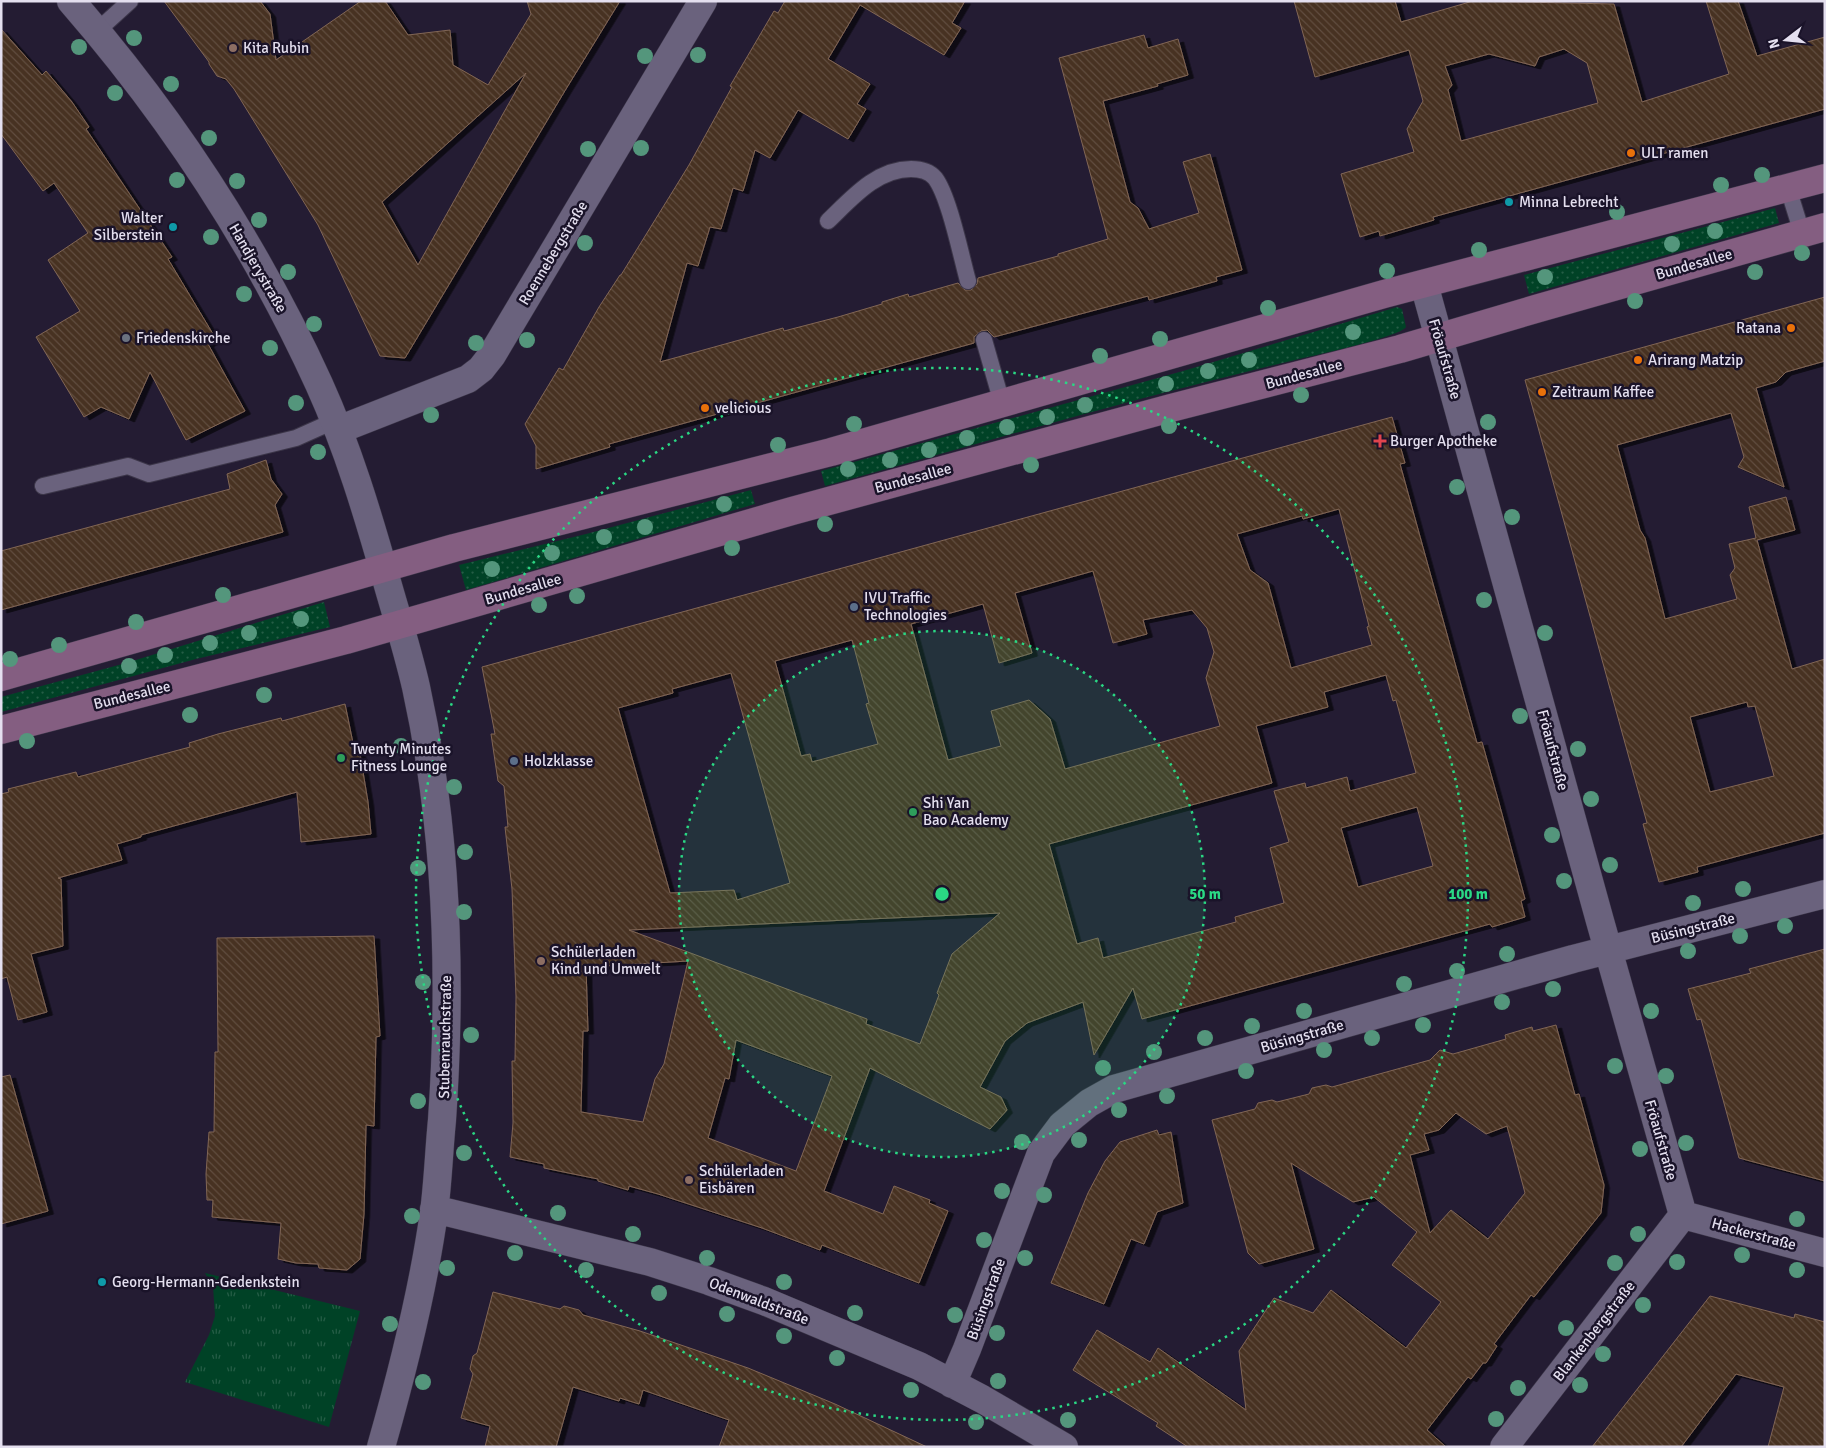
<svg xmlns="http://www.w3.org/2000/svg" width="1826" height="1448" font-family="Signika,sans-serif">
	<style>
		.grass { fill: url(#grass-dots) }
		.park { fill: url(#park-tufts) }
		.building { fill: url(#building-back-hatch); stroke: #816655; fill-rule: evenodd; filter: url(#shadow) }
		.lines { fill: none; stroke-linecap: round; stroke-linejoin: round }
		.lane-casing { stroke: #3c3649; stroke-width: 18 }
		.street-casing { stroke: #3c3649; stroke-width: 29 }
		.secondary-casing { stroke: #3c3649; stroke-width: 29 }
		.lane { stroke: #6a627d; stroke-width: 16 }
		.street { stroke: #6a627d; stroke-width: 28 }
		.secondary { stroke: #845e81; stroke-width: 28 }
		.tree { fill: #54967c }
		.ring { fill: none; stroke: #2ad884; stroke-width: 2.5; stroke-dasharray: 2.5 5 }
		.education-dot { fill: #8d6e63; stroke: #1a1329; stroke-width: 2 }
		.food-dot { fill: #e8710a; stroke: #1a1329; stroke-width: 2 }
		.culture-dot { fill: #0f9aa8; stroke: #1a1329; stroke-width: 2 }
		.worship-dot { fill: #6b7280; stroke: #1a1329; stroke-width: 2 }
		.health-dot { fill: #e0444e; stroke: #1a1329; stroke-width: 2 }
		.service-dot { fill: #5c6f8a; stroke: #1a1329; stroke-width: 2 }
		.leisure-dot { fill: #2e9e5b; stroke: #1a1329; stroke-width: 2 }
		.labels { text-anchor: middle; stroke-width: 5; stroke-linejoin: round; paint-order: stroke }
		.poi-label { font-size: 15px; fill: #e4dfef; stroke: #1a1329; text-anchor: start }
		.street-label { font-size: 15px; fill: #e4dfef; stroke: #1a1329 }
		.centre { fill: #2ad884; stroke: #1a1329; stroke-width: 2.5 }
		.ring-label { font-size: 15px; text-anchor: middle; font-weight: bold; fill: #2ad884; stroke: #1a1329; stroke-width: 5; stroke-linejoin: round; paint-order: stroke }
	</style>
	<defs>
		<pattern id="grass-dots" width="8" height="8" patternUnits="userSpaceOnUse" patternTransform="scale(1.25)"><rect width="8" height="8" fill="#004226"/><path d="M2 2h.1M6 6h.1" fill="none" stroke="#255d46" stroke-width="1.8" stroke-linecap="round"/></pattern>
		<pattern id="park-tufts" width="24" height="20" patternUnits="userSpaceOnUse" patternTransform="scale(1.25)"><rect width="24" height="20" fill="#004226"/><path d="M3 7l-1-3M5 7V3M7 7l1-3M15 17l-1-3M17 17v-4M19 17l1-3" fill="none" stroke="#255d46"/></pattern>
		<pattern id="building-back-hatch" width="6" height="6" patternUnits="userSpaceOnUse" patternTransform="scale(1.25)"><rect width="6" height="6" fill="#473020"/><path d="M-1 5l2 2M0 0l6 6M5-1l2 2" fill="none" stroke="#614e41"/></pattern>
		<filter id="shadow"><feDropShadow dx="5.5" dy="3" stdDeviation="0" flood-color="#0009"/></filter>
	</defs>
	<rect width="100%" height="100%" fill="#241c33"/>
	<path class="grass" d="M1775 208 1779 223 1529 294 1524 275Z
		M1397 307 1402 309 1406 327C1400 337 1312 356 1295 360 1138 397 982 443 825 486L821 471 1183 371Z
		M751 490 755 504 466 590 459 565 586 534Z
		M324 602 330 627 196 659 1 712V697L126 663Z"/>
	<path class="park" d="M205 1273 360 1311 329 1427 185 1382 209 1335 215 1316 213 1286Z"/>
	<path class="building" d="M164 1H260L270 14 276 60 361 1H385L408 35 450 30 453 65 488 85 531 14 527 1H620L566 89 405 358 380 356 318 225 234 89 226 79 217 76 209 64V62ZM526 73 418 265 382 202Z
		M785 1H965L952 23 961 28 944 55 860 5 828 59 870 84 857 104 866 109 848 139 798 110 770 158 755 150 743 191 733 188 721 229 710 227 698 266 687 263 660 362 783 328 784 331 838 317 882 304V302L908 294 909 297 958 283 965 290H971L977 284 978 278 1058 256V254L1108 239 1059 58 1144 35 1148 48 1178 39 1188 75 1157 84 1158 86 1103 101 1130 202 1138 208 1149 229 1199 213 1183 162 1210 154 1242 270 1216 277 1217 281 1149 300 1148 296 994 337 987 330 981 331 974 337V343L609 444 610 447 536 469V446L525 424 559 368 563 370 599 307 620 275H621L689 165 732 87 730 86 774 11 778 13Z
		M1294 1H1395L1401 22 1473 1 1614 4 1642 102 1729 74 1706 1H1738L1757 56 1825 37V109L1433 217 1434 220 1380 236 1379 231 1360 237 1341 174 1414 152 1407 129 1423 101 1409 50 1315 77ZM1564 49 1587 63 1598 103 1461 141 1448 90 1452 85 1445 66 1489 54 1535 66 1539 57Z
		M1 29 42 75 46 71 72 102 89 127 86 129 172 257 168 259 216 339 208 344 245 411 186 440 150 372 129 419 101 407 84 417 36 337 80 311 48 260 88 233 54 183 43 191 1 134Z
		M1825 297V361L1786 372 1776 382 1756 388 1784 487 1738 467 1744 457 1731 413 1617 445 1640 530 1645 538 1665 619 1737 599 1730 575 1735 568 1729 544 1756 538 1749 507 1786 497 1795 530 1757 540 1792 669 1825 659V833L1697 867 1698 872 1659 882 1643 824 1647 823 1525 380ZM1747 702 1748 707 1755 706 1774 776 1710 792 1690 717Z
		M1392 417 1405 463 1400 464 1477 743 1482 742 1499 803 1525 899 1521 901 1525 917 1492 927 1490 924 1142 1019 1133 988 1094 1055 1083 1002 1027 1023 1005 1041 980 1087 1001 1097 1007 1110 990 1129 870 1068 824 1191 883 1214 894 1186 930 1200 929 1203 948 1211 919 1283 822 1245 820 1250 762 1228 658 1194 629 1186 628 1190 598 1181V1179L544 1168V1164L510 1157 513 1123 512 1061H515L516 997 512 889 505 827H508L504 786 498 781 491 734H495L482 667ZM1339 509 1369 626 1367 627 1372 645 1291 668 1268 583 1250 570 1237 534 1302 516 1303 519ZM1093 571 1113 643 1147 634 1143 620 1192 610 1207 628 1214 652 1206 678 1220 726 1065 769 1050 719 1029 700 991 711 1001 746 948 760 911 624 983 604 999 663 1032 653 1015 593ZM852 640 869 703 866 704 878 744 812 762 810 754 801 756 775 661ZM731 673 790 883 737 900 734 890 670 893 618 708 673 693 672 689ZM1386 675 1393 701 1396 700 1416 773 1350 791 1347 777 1306 788 1305 783 1274 791 1289 842 1270 848 1284 903 1235 917 1236 922 1103 958 1098 938 1077 944 1049 844 1272 783 1256 726 1328 707 1324 692ZM1417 807 1433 866 1358 887 1341 828ZM1000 913 952 954 937 993 939 995 920 1044 866 1024 867 1019 629 930ZM688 961 664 1064 655 1079 643 1122 581 1112 583 1031H588L586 967ZM736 1040 832 1076 796 1171 708 1138 725 1078 729 1079Z
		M266 460 271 479 282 494 275 505 283 532 1 610V551L230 489 227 474Z
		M345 704 354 748H359L368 802 371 834 301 842 297 792 141 835V837L117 844 122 860 58 878 61 879 63 946 31 954 47 1012 18 1020 7 977 1 979V794L9 792 8 789 76 772 78 777 190 747 189 743 218 734 281 718 282 721Z
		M374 936 380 1036 376 1037 374 1126 366 1125 364 1214 360 1259 347 1270 319 1268 318 1264 296 1263 278 1259 281 1223 212 1217 213 1200H207L206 1174 209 1132H214L215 1052H218L217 938Z
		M1825 949V1181L1739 1158 1701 1019 1697 1020 1688 989 1751 973 1749 969Z
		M1556 1025 1575 1095 1579 1094 1604 1185 1601 1213 1534 1297 1531 1295 1494 1344 1497 1346 1486 1363H1483L1471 1379 1468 1377 1427 1430 1446 1447H1188L1156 1426 1158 1423 1073 1370 1097 1330 1150 1362 1158 1348 1246 1410 1239 1351 1274 1298 1313 1313 1331 1290 1406 1348 1441 1302 1392 1265 1417 1232 1374 1197 1353 1202 1291 1163 1314 1249 1259 1264 1248 1253 1212 1120 1255 1109 1258 1103 1272 1100 1277 1102 1309 1094 1312 1088 1326 1085 1332 1087 1430 1060 1440 1050 1453 1054 1506 1039 1505 1035 1532 1027 1533 1031ZM1456 1113 1486 1134 1507 1126 1525 1193 1488 1239 1451 1210 1430 1233 1410 1155 1429 1150 1424 1134 1439 1130Z
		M10 1075 48 1211 1 1224V1077Z
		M1157 1130 1159 1135 1171 1132 1183 1203 1157 1212 1144 1244 1131 1239 1104 1304 1051 1283 1088 1193 1105 1161 1120 1142Z
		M493 1292 560 1309 564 1306 579 1310 583 1315 640 1331 748 1368 835 1404 927 1447H719L729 1420 643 1390 639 1404 620 1398 619 1401 573 1387 556 1447H485L490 1426 461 1418 473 1374 470 1369 473 1356 477 1353Z
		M1710 1296 1794 1318 1795 1314 1825 1322V1447H1768L1784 1387 1736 1374 1681 1447H1592Z"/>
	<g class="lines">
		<g class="lane-casing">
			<path id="lane" d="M97 31 130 1
				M1788 188 1802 233
				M828 221C851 199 876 169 911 169 919 169 929 171 935 178 949 196 961 256 968 281
				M984 340 1002 403
				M43 486 128 466 149 474 296 438 334 421"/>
		</g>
		<g class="street-casing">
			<path id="street" d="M71 1C171 116 256 246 319 384 348 448 368 515 387 582 397 617 408 652 416 687 447 828 452 976 442 1120 439 1150 438 1182 434 1212 423 1291 403 1370 381 1447
				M1424 284 1600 921 1683 1215
				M338 430 468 379 481 369 492 355 703 1
				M434 1209 650 1262 709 1281 764 1301 919 1366 982 1399 1064 1447
				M1683 1215 1825 1253
				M952 1384 967 1349 1041 1153 1062 1125 1089 1103 1114 1089 1573 959 1825 894
				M1504 1447 1683 1215"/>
		</g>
		<g class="secondary-casing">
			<path id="secondary" d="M1 677 454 548 831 452 1384 294 1825 178
				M1 730 346 640 792 511 1171 408 1400 349 1539 308 1825 227"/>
		</g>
		<use href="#lane" class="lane"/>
		<use href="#street" class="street"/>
		<use href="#secondary" class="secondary"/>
	</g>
	<g class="tree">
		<circle cx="134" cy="38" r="8"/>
		<circle cx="79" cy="47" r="8"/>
		<circle cx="698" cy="55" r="8"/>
		<circle cx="645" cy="56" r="8"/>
		<circle cx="171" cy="84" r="8"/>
		<circle cx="115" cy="93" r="8"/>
		<circle cx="209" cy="138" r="8"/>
		<circle cx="641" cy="148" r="8"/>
		<circle cx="588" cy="149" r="8"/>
		<circle cx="1762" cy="175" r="8"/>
		<circle cx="177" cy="180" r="8"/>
		<circle cx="237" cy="181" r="8"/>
		<circle cx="1721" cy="185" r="8"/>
		<circle cx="1617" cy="212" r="8"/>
		<circle cx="259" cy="220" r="8"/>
		<circle cx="1715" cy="231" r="8"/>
		<circle cx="211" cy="237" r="8"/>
		<circle cx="585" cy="243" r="8"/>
		<circle cx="1672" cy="244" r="8"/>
		<circle cx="1479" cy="250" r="8"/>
		<circle cx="1802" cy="253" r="8"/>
		<circle cx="1387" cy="271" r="8"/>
		<circle cx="288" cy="272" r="8"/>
		<circle cx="1755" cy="272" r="8"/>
		<circle cx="1545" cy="277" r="8"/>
		<circle cx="244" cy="294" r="8"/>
		<circle cx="1635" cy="301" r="8"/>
		<circle cx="1268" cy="308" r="8"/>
		<circle cx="314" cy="324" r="8"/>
		<circle cx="1353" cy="332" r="8"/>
		<circle cx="1160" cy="339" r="8"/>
		<circle cx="527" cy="340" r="8"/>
		<circle cx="476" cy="343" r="8"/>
		<circle cx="270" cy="348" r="8"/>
		<circle cx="1100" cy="356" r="8"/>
		<circle cx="1249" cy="360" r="8"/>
		<circle cx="1208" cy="371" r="8"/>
		<circle cx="1166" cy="384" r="8"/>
		<circle cx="1301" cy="395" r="8"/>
		<circle cx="296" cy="403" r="8"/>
		<circle cx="1085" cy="405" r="8"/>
		<circle cx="431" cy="415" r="8"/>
		<circle cx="1047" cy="417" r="8"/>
		<circle cx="1488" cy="422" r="8"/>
		<circle cx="854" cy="424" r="8"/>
		<circle cx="1169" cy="426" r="8"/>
		<circle cx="1007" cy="427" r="8"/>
		<circle cx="967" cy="438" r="8"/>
		<circle cx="778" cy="445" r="8"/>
		<circle cx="929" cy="450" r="8"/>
		<circle cx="318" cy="452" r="8"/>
		<circle cx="890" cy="460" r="8"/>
		<circle cx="1031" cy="465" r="8"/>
		<circle cx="848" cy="469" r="8"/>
		<circle cx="1457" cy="487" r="8"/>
		<circle cx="724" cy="504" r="8"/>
		<circle cx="1512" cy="517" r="8"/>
		<circle cx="825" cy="524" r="8"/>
		<circle cx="645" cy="527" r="8"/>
		<circle cx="604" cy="537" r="8"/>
		<circle cx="732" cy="548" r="8"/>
		<circle cx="552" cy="553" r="8"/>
		<circle cx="492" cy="569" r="8"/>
		<circle cx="223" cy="595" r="8"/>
		<circle cx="577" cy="596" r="8"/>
		<circle cx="1484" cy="600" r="8"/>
		<circle cx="539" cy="605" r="8"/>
		<circle cx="301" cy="619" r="8"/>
		<circle cx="136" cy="622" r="8"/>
		<circle cx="249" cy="633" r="8"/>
		<circle cx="1545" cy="633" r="8"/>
		<circle cx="210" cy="643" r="8"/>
		<circle cx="59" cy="645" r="8"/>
		<circle cx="165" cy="655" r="8"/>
		<circle cx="10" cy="659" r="8"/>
		<circle cx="129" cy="666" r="8"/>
		<circle cx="264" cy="695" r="8"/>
		<circle cx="190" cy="715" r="8"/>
		<circle cx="1520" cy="716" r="8"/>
		<circle cx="27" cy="741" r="8"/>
		<circle cx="401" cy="746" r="8"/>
		<circle cx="1578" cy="749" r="8"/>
		<circle cx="454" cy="787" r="8"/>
		<circle cx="1591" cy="799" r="8"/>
		<circle cx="1552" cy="835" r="8"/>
		<circle cx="465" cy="852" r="8"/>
		<circle cx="1610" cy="865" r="8"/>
		<circle cx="418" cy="868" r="8"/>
		<circle cx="1564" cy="881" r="8"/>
		<circle cx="1743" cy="889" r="8"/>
		<circle cx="1693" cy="903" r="8"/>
		<circle cx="464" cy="912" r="8"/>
		<circle cx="1785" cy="926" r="8"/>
		<circle cx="1740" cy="936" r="8"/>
		<circle cx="1688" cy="951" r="8"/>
		<circle cx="1507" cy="954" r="8"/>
		<circle cx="1457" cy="971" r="8"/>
		<circle cx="423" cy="982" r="8"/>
		<circle cx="1404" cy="984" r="8"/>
		<circle cx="1553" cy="989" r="8"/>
		<circle cx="1502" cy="1002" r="8"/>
		<circle cx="1304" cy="1011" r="8"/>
		<circle cx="1651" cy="1011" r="8"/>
		<circle cx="1423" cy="1025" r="8"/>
		<circle cx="1252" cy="1026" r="8"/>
		<circle cx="471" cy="1035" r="8"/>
		<circle cx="1205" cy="1038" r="8"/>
		<circle cx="1372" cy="1038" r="8"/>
		<circle cx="1324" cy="1050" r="8"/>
		<circle cx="1154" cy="1052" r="8"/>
		<circle cx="1615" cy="1066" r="8"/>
		<circle cx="1103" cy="1068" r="8"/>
		<circle cx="1246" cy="1071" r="8"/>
		<circle cx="1666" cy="1076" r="8"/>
		<circle cx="1167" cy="1096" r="8"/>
		<circle cx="418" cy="1101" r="8"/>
		<circle cx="1119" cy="1110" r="8"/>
		<circle cx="1079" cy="1140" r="8"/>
		<circle cx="1022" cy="1142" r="8"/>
		<circle cx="1686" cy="1143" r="8"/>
		<circle cx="1640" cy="1149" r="8"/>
		<circle cx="464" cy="1153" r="8"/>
		<circle cx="1002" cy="1191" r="8"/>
		<circle cx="1044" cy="1195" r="8"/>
		<circle cx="558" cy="1213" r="8"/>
		<circle cx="412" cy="1216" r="8"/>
		<circle cx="1797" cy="1219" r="8"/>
		<circle cx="633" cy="1234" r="8"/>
		<circle cx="1638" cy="1234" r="8"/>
		<circle cx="984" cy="1240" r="8"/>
		<circle cx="515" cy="1253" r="8"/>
		<circle cx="1742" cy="1255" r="8"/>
		<circle cx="707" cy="1258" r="8"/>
		<circle cx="1025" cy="1258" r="8"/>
		<circle cx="1677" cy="1262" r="8"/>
		<circle cx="1615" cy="1263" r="8"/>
		<circle cx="447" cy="1268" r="8"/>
		<circle cx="586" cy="1270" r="8"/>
		<circle cx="1797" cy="1270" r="8"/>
		<circle cx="784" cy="1282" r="8"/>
		<circle cx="659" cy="1293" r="8"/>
		<circle cx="1643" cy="1305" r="8"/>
		<circle cx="855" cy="1313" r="8"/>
		<circle cx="727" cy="1314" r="8"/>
		<circle cx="955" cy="1315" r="8"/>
		<circle cx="390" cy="1324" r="8"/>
		<circle cx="1566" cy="1328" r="8"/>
		<circle cx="997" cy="1333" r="8"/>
		<circle cx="784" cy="1336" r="8"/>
		<circle cx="1603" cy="1354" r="8"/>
		<circle cx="837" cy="1358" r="8"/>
		<circle cx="998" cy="1381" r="8"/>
		<circle cx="423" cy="1382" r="8"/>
		<circle cx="1580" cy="1385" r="8"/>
		<circle cx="1518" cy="1388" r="8"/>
		<circle cx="911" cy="1390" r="8"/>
		<circle cx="1496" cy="1419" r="8"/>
		<circle cx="1068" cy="1420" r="8"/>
		<circle cx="976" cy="1422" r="8"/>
	</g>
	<circle cx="942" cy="894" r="263" fill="#2ad884" fill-opacity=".12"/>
	<g class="ring">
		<circle cx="942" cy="894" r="263"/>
		<circle cx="942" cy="894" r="526"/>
	</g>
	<g class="education-dot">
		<circle cx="233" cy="48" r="5"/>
		<circle cx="541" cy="961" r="5"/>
		<circle cx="689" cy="1180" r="5"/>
	</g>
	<g class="food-dot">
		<circle cx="1631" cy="153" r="5"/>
		<circle cx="1791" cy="328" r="5"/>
		<circle cx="1638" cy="360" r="5"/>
		<circle cx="1542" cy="392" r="5"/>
		<circle cx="705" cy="408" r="5"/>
	</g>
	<g class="culture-dot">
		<circle cx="1509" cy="202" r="5"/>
		<circle cx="173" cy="227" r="5"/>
		<circle cx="102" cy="1282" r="5"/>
	</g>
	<circle class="worship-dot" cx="126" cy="338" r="5"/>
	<path class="health-dot" d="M1377.5 433.5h5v5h5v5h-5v5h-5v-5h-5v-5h5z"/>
	<g class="service-dot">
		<circle cx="854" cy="607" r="5"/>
		<circle cx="514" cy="761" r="5"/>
	</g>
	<g class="leisure-dot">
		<circle cx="341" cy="758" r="5"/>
		<circle cx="913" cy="812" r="5"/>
	</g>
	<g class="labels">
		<g class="poi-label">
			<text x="243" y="53">Kita Rubin</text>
			<text x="1641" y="158">ULT ramen</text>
			<text x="1519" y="207">Minna Lebrecht</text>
			<text x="163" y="223" text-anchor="end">Walter<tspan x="163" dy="17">Silberstein</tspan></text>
			<text x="1781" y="333" text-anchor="end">Ratana</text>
			<text x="136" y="343">Friedenskirche</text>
			<text x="1648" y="365">Arirang Matzip</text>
			<text x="1552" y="397">Zeitraum Kaffee</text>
			<text x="715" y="413">velicious</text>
			<text x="1390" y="446">Burger Apotheke</text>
			<text x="864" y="603">IVU Traffic<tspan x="864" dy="17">Technologies</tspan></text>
			<text x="351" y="754">Twenty Minutes<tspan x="351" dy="17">Fitness Lounge</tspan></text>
			<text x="524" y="766">Holzklasse</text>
			<text x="923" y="808">Shi Yan<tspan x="923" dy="17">Bao Academy</tspan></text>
			<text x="551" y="957">Schülerladen<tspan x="551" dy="17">Kind und Umwelt</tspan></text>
			<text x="699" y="1176">Schülerladen<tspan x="699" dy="17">Eisbären</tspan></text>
			<text x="112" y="1287">Georg-Hermann-Gedenkstein</text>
		</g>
		<g class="street-label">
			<text transform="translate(553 253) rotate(-59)" y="5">Roennebergstraße</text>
			<text transform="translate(1694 264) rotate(-16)" y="5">Bundesallee</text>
			<text transform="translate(258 268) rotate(60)" y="5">Handjerystraße</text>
			<text transform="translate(1445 359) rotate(74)" y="5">Fröaufstraße</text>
			<text transform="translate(1304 374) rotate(-15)" y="5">Bundesallee</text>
			<text transform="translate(913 478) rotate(-15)" y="5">Bundesallee</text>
			<text transform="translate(523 589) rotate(-16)" y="5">Bundesallee</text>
			<text transform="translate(132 695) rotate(-14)" y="5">Bundesallee</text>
			<text transform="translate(1553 750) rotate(75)" y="5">Fröaufstraße</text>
			<text transform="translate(1693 928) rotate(-14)" y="5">Büsingstraße</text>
			<text transform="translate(1302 1036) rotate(-16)" y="5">Büsingstraße</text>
			<text transform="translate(445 1037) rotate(-89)" y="5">Stubenrauchstraße</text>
			<text transform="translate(1661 1140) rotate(74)" y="5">Fröaufstraße</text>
			<text transform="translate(1754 1234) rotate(15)" y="5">Hackerstraße</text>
			<text transform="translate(986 1299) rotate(-70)" y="5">Büsingstraße</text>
			<text transform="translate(759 1301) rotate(21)" y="5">Odenwaldstraße</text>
			<text transform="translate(1594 1331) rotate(-52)" y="5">Blankenbergstraße</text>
		</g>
	</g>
	<circle cx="942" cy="894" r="8" class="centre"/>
	<g class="ring-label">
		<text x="1205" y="899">50 m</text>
		<text x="1468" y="899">100 m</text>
	</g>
	<rect width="1826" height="1448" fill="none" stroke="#e4dfef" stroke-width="5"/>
	<g transform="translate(1786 40) rotate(254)" stroke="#1a1329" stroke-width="4" paint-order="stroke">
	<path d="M0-4L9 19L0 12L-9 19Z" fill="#e4dfef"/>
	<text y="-8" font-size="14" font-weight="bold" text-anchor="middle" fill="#e4dfef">N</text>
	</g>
</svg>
